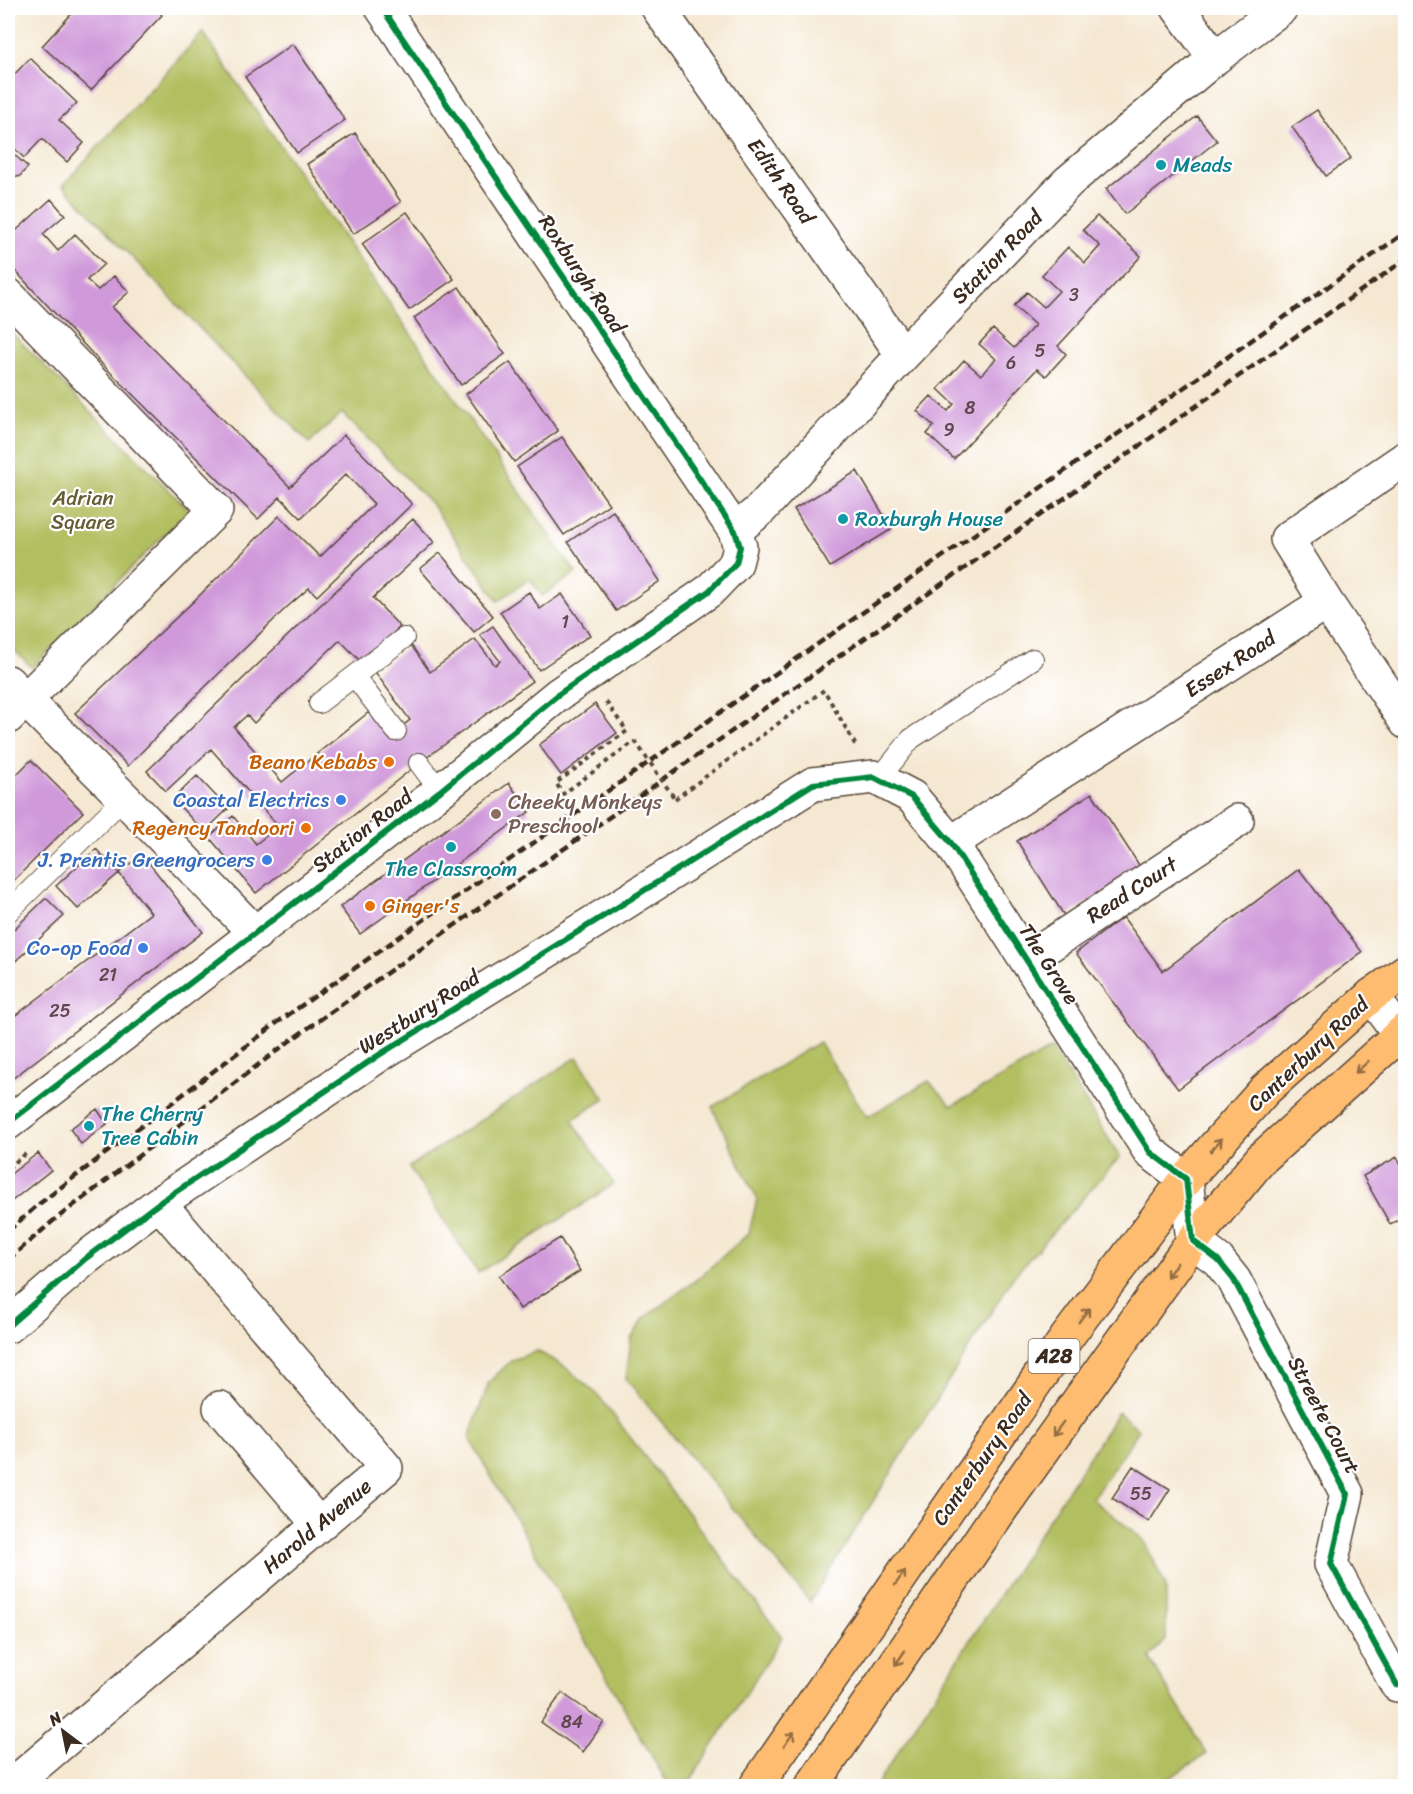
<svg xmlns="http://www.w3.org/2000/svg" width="1413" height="1794" font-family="Sriracha,sans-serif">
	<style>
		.green { fill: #b2bf61; stroke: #767440; stroke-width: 1.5 }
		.building { fill: #d09ada }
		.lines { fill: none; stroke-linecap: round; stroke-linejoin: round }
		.lane-casing { stroke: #574639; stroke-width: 22 }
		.street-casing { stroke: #574639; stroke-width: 36 }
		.highway-casing { stroke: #574639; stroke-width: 36 }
		.path { stroke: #574639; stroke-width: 4; stroke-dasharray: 4.5 4.5; stroke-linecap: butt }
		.lane { stroke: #fff; stroke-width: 20 }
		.street { stroke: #fff; stroke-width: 33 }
		.highway { stroke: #fdbc70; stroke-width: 33 }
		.rail { stroke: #3b2a1e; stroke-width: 4.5; stroke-dasharray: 9 4.5; stroke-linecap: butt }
		.path-bridge { stroke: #574639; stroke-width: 4; stroke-dasharray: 4.5 4.5; stroke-linecap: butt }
		.cycleway-casing { stroke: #fff; stroke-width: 10 }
		.cycleway { stroke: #00873e; stroke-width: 6 }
		.oneway { stroke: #926c43 }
		.culture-dot { fill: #0f9aa8; stroke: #fff; stroke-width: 2 }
		.food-dot { fill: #e8710a; stroke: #fff; stroke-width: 2 }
		.shop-dot { fill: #3f7fe0; stroke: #fff; stroke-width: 2 }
		.education-dot { fill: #8d6e63; stroke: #fff; stroke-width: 2 }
		.labels { text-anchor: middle; stroke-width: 4.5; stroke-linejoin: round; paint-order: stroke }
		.number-label { font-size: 18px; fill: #60464d }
		.shield { fill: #fff; stroke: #766a62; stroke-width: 1.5 }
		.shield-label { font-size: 20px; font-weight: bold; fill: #3b2a1e }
		.culture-label { font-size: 21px; fill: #0d838f; stroke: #fff; text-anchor: start }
		.street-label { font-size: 21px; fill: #3b2a1e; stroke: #fff }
		.park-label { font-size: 21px; fill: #655e35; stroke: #fff }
		.food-label { font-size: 21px; fill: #c56008; stroke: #fff; text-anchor: end }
		.shop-label { font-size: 21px; fill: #366cbe; stroke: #fff; text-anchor: end }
		.education-label { font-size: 21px; fill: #785e54; stroke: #fff; text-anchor: start }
	</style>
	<rect width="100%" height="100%" fill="#fff"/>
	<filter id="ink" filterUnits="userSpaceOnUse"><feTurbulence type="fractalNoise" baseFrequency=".0167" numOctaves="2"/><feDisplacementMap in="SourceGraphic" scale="12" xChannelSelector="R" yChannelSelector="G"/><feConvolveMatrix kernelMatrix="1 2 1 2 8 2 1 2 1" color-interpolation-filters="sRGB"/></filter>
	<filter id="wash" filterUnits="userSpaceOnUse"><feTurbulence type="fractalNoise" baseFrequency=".008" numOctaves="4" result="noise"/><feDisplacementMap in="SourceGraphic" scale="24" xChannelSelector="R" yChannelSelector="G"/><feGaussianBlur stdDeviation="1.35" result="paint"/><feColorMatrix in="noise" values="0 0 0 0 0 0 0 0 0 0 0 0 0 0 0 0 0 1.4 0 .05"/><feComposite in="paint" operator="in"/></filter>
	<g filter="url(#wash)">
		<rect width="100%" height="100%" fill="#f5e8d2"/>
		<path class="green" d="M203 32 246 96 576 573 542 596 530 579 498 601 430 502 342 413 309 443 63 185Z
			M8 329 189 510 32 668 8 644Z
			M819 1042 867 1117 929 1081 952 1106 1052 1048 1120 1157 1014 1276 810 1602 626 1379 631 1339 644 1318 697 1279 749 1233 757 1199 712 1107Z
			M577 1057 605 1099 572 1120 614 1184 478 1273 409 1167Z
			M537 1351 564 1366 598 1395 782 1637 687 1786H669L469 1438 489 1382 512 1360Z
			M1118 1412 1139 1430 1092 1499 1143 1539 1166 1586V1639L1149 1658 1207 1754 1156 1786H876Z"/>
		<g id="blocks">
			<path class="building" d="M77 8H154L162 15 91 90 42 46Z
				M293 44 345 120 297 153 245 77Z
				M30 58 77 103 59 120 84 143 67 162 42 139 24 158 8 142V81Z
				M1317 110 1351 158 1326 176 1292 127Z
				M1197 116 1217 141 1125 214 1106 189Z
				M355 133 401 202 353 234 307 164Z
				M10 151 28 167 19 177 11 175 8 179V154Z
				M51 199 65 215 43 234 58 251 75 234 91 250 104 264 87 280 98 290 114 276 129 292 112 307 290 487 344 435 412 504 317 596 309 588 286 608 200 692 128 766 75 713 196 599 279 516 320 557 374 504 346 474 301 518 280 497 258 519 102 364 8 263V238Z
				M407 212 454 279 409 310 362 244Z
				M1097 216 1141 256 1058 346 1066 354 1046 376 1037 369 954 459 927 434 934 426 917 411 931 396 948 411 954 404 938 389 964 360 981 375 989 366 996 359 979 344 993 329 1014 348 1035 325 1014 306 1027 292 1044 307 1059 291 1042 275 1068 247 1085 263 1100 246 1083 230Z
				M459 287 505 354 461 385 414 318Z
				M510 362 558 431 514 462 466 394Z
				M562 437 609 504 564 535 517 467Z
				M857 471 892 529 830 567 794 509Z
				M613 511 660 581 616 611 568 542Z
				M413 519 434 542 373 598 400 627 361 662 340 640 254 723 247 715 234 727 282 782 369 712 388 737 410 720 375 672 411 645 430 672 475 639 495 665 500 661 480 635 493 626 532 681 419 763 256 893 209 837 233 816 256 844 278 826 211 749 166 791 147 771 299 625Z
				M440 553 493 616 474 632 420 569Z
				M529 592 540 609 562 594 590 635 539 670 500 612Z
				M595 704 617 733 561 775 539 745Z
				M31 760 83 812 8 886V783Z
				M197 776 228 809 204 832 173 799Z
				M509 783 529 812 360 934 340 907Z
				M1092 793 1141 868 1065 917 1017 841Z
				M96 849 119 873 78 909 56 886Z
				M142 854 203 932 8 1082V1021L151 913 119 873Z
				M1299 869 1362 952 1178 1089 1076 953 1123 917 1163 971Z
				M46 898 64 916 8 968V935Z
				M97 1109 107 1124 81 1144 70 1129Z
				M38 1153 51 1170 8 1204V1176Z
				M1397 1157 1406 1173V1216L1390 1224 1363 1176Z
				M560 1238 580 1271 520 1309 499 1276Z
				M1133 1466 1170 1489 1149 1522 1112 1498Z
				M562 1693 604 1722 583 1752 541 1722Z"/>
		</g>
	</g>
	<g filter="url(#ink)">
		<use href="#blocks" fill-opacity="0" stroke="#574639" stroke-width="1.5"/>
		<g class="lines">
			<g class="lane-casing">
				<path id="lane" d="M355 677 396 731
					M319 703 404 638
					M419 763 440 791
					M879 779 911 739 1033 659
					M8 912 124 798"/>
			</g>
			<g class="street-casing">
				<path id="street" d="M658 8 903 355
					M1178 8 1215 58
					M8 295 216 510 8 717
					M1406 458 1287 539 1326 602 1406 722
					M735 531 761 509 903 355 1068 182 1215 58 1281 8
					M8 682 124 798 256 934
					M951 843 1326 602
					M1027 960 1237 821
					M1372 995 1406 1044
					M8 1123 440 791 559 694 709 591 736 563 740 547 735 531 382 8
					M8 1326 86 1258 159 1203 379 1055 610 912 813 784 874 777 912 797 951 843 1150 1152 1186 1179 1193 1241 1218 1260 1234 1280 1347 1494 1331 1564 1397 1685
					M220 1408 319 1525
					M11 1786 386 1468 159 1203"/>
			</g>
			<g class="highway-casing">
				<path id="highway" d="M756 1786 1067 1337 1186 1179 1265 1090 1372 995 1406 971
					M812 1786 1001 1509 1193 1241 1261 1159 1406 1029"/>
			</g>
			<path class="path" d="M606 702 627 731 556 783 563 794 635 741
				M675 799 824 690 856 746
				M8 1168 28 1152"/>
			<use href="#lane" class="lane"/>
			<use href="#street" class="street"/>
			<use href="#highway" class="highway"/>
			<path class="rail" d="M8 1231 39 1204 278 1022 1406 232
				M8 1260 53 1221 291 1040 1406 259"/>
			<path class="path-bridge" d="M635 741 675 799"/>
			<g class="cycleway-casing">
				<path id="cycleway" d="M8 1123 440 791 559 694 709 591 736 563 740 547 735 531 382 8
					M8 1326 86 1258 159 1203 379 1055 610 912 813 784 874 777 912 797 951 843 1150 1152 1186 1179 1193 1241 1218 1260 1234 1280 1347 1494 1331 1564 1397 1685"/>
			</g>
			<use href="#cycleway" class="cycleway"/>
		</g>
		<defs><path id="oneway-shaft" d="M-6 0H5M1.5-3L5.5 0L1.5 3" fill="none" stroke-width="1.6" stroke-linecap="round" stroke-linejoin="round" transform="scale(1.5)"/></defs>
		<g class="oneway">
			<use href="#oneway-shaft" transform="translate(1362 1067) rotate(138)"/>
			<use href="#oneway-shaft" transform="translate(1216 1145) rotate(-49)"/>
			<use href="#oneway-shaft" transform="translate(1172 1270) rotate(126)"/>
			<use href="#oneway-shaft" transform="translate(1084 1315) rotate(-53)"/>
			<use href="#oneway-shaft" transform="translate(1058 1429) rotate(126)"/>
			<use href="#oneway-shaft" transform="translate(900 1578) rotate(-55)"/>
			<use href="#oneway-shaft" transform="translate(900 1658) rotate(124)"/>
			<use href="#oneway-shaft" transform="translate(789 1739) rotate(-55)"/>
		</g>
	</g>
	<g class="culture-dot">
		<circle cx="1161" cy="165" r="6"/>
		<circle cx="843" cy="519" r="6"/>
		<circle cx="451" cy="847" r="6"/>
		<circle cx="89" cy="1126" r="6"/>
	</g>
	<g class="food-dot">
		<circle cx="389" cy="762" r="6"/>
		<circle cx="306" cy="828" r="6"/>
		<circle cx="370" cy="906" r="6"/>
	</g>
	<g class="shop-dot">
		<circle cx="341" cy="800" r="6"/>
		<circle cx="267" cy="860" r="6"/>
		<circle cx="143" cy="948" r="6"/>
	</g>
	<circle class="education-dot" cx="496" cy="814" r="6"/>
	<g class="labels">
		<g class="number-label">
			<text x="1074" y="301">3</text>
			<text x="1040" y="357">5</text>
			<text x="1011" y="369">6</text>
			<text x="970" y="414">8</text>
			<text x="949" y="436">9</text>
			<text x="565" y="628">1</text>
			<text x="108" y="981">21</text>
			<text x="60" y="1017">25</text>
			<text x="1141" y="1500">55</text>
			<text x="572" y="1728">84</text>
		</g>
		<rect class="shield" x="1028.5" y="1339" width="51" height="34" rx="4.5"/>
		<g class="shield-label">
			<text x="1054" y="1363">A28</text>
		</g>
		<g class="culture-label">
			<text x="1173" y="172">Meads</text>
			<text x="855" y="526">Roxburgh House</text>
			<text x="451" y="876" text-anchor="middle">The Classroom</text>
			<text x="101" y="1121">The Cherry<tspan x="101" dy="24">Tree Cabin</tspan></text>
		</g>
		<g class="street-label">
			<text transform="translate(781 181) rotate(55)" y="7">Edith Road</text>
			<text transform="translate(997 257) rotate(-46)" y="7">Station Road</text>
			<text transform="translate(582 274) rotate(56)" y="7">Roxburgh Road</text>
			<text transform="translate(1230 664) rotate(-33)" y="7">Essex Road</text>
			<text transform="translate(362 831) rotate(-38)" y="7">Station Road</text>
			<text transform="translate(1132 890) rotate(-33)" y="7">Read Court</text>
			<text transform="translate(1049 964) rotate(57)" y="7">The Grove</text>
			<text transform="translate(419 1012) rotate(-32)" y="7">Westbury Road</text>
			<text transform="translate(1308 1054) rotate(-43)" y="7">Canterbury Road</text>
			<text transform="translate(1324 1415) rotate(62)" y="7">Streete Court</text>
			<text transform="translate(982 1459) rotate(-55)" y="7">Canterbury Road</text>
			<text transform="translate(317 1526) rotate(-40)" y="7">Harold Avenue</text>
		</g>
		<g class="park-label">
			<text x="83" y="505">Adrian<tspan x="83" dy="24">Square</tspan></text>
		</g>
		<g class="food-label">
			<text x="377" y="769">Beano Kebabs</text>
			<text x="294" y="835">Regency Tandoori</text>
			<text x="382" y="913" text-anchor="start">Ginger's</text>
		</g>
		<g class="shop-label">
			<text x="329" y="807">Coastal Electrics</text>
			<text x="255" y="867">J. Prentis Greengrocers</text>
			<text x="131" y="955">Co-op Food</text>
		</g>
		<g class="education-label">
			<text x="508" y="809">Cheeky Monkeys<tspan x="508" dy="24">Preschool</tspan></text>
		</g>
	</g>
	<rect width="1413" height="1794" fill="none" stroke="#fff" stroke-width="30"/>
	<g transform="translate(63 1731) rotate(328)" stroke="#ffffff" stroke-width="4.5" paint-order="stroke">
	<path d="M0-4.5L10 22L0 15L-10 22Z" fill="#3b2a1e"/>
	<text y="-9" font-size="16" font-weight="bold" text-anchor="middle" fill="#3b2a1e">N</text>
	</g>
</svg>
